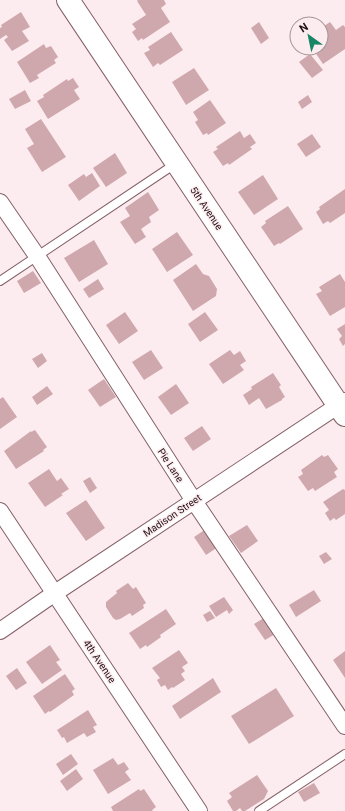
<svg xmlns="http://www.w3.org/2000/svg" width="345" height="811" font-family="Roboto,sans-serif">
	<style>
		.building { fill: #cfa8ae }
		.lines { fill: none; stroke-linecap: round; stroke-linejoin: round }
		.lane-casing { stroke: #846167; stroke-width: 10 }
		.street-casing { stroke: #846167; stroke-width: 18 }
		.secondary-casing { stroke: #846167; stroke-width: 24 }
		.lane { stroke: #fff; stroke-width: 8 }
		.street { stroke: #fff; stroke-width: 16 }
		.secondary { stroke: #fff; stroke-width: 22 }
		.labels { text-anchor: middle; stroke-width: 3; stroke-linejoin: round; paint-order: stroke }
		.street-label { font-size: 10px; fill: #1e1013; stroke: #fdecef }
	</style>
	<rect width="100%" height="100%" fill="#fdecef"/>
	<path class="building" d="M138 0H164L166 4 161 8 170 22 143 40 142 38 138 41 132 32 136 29 132 24 146 15 137 1Z
		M21 12 30 27 22 31 29 41 12 51 4 40 8 37 6 35 0 39V28L2 27 1 25Z
		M259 22 269 38 261 44 251 28Z
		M330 22 336 30 343 25 345 27V49L323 64 312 48H321V28Z
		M171 32 183 50 160 65 158 63 153 67 144 53 150 50 148 47Z
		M44 44 46 48 51 46 58 57 54 60 56 63 37 75 39 78 30 83 17 62Z
		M310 54 323 70 312 78 299 62Z
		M194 68 209 90 186 105 172 82Z
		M73 78 79 87 74 90 80 99 48 119 37 101 44 97 43 95 67 79 68 81Z
		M25 90 31 101 15 109 9 99Z
		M308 95 312 102 302 109 298 102Z
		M210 100 226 123 208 135 207 133 203 135 195 122 198 120 193 112Z
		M41 119 66 157 42 172 27 148 34 144 25 129Z
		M240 131 244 138 250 134 256 143 250 147 252 149 229 165 228 163 223 166 213 152 218 149 216 147Z
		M312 134 321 147 306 157 297 144Z
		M115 153 127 173 106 187 93 168Z
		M92 173 100 186 79 201 68 185 84 174 86 177Z
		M263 175 278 199 254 215 238 192Z
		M345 189V213L330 223 328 221 323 224 316 212 320 209 319 207Z
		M148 192 159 210 149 217 151 222 141 229 146 237 135 244 120 222 130 216 125 208Z
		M288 206 303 229 280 244 279 243 274 246 261 227 266 223 265 221Z
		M177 232 193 255 167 272 152 249Z
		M94 240 108 264 79 282 64 258Z
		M196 264 203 274 209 276 217 289 216 296 193 311 173 280Z
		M33 271 41 283 24 293 17 281Z
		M340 274 345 282V307L330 316 316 294 322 291 319 287Z
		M98 279 104 289 89 298 83 289Z
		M125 312 138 331 119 344 106 325Z
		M205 312 218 330 200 342 188 324Z
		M345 324V344L343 346 339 339 342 336 337 329Z
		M151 350 163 368 144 380 132 362Z
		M230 350 234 355 240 351 246 361 240 365 244 370 223 384 209 364Z
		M42 353 47 361 38 368 32 359Z
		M273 373 281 385 279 387 285 397 282 399V400L266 409 259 398 249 405 243 395 252 389 251 387Z
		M104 379 116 397 100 407 88 390Z
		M176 384 189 403 171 415 158 397Z
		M47 386 53 394 37 405 32 397Z
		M3 397 17 417 0 429V399Z
		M202 426 211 439 193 451 184 438Z
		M35 430 47 447 43 450 44 451 16 469 4 451 31 431V432Z
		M322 455 324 457 328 455 338 469 334 472 337 477 315 491 313 488 308 491 298 477 303 474 301 470Z
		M49 469 57 481 61 478 69 489 61 494 63 495 45 507 28 483Z
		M90 477 97 488 90 493 83 481Z
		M343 489 345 490V514L336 520 334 518 330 521 325 513 329 510 323 502Z
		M86 500 105 528 86 541 66 513Z
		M247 525 258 541 241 553 229 536Z
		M206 529 218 547 206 555 194 537Z
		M326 552 332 559 324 564 319 556Z
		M128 583 133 589 136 587 146 603 143 605 144 608 132 616 130 613 120 619 116 620 113 618 106 607V602L117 593 116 591Z
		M314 590 321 601 296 617 289 605Z
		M224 597 233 610 229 614 227 610 216 617 209 606Z
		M166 609 176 624 160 635 161 637 147 647 146 645 140 649 129 633Z
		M210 611 215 618 207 622 203 615Z
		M267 616 277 633 265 640 254 624Z
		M50 645 60 660 56 662 62 670 42 684 26 662Z
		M179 650 188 663 182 667 185 671 181 674 185 680 173 688 172 687 168 690 165 685 161 687 157 680 160 678 152 668Z
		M345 651V678L333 660Z
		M17 668 27 683 16 690 6 676Z
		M65 674 75 689 72 691 74 695 50 712 49 711 45 714 33 696Z
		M213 678 221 692 180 719 172 706Z
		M276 688 294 716 249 744 231 716Z
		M88 710 97 725 93 727 96 732 87 737 84 733 67 743 64 737 62 738 57 730Z
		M71 754 78 764 63 775 56 764Z
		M113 758 118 765 124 762 129 769 125 772 131 780 108 794 93 770Z
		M76 769 83 779 67 791 60 781Z
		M257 775 268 791 264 799 245 811H242L240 808 236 811H233L227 801 232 797 229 793Z
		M314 783 320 793 304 802 298 792Z
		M139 789 140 791 144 789 156 807 152 810 153 811H113L111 807Z"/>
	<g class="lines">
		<g class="lane-casing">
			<path id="lane" d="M0 281 175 164
				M259 811 345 754"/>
		</g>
		<g class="street-casing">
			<path id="street" d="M0 202 37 256 194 501 345 726
				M0 511 199 811
				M0 631 55 593 345 401"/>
		</g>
		<g class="secondary-casing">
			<path id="secondary" d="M68 0 345 415"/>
		</g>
		<use href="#lane" class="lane"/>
		<use href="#street" class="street"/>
		<use href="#secondary" class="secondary"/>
	</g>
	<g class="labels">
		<g class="street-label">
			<text transform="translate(207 208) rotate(56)" y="4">5th Avenue</text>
			<text transform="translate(171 465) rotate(57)" y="4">Pie Lane</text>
			<text transform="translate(172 515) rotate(-34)" y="4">Madison Street</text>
			<text transform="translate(100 661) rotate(56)" y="4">4th Avenue</text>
		</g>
	</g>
	<g transform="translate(309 36) rotate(327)"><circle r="19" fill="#fdecef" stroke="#a49497"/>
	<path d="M0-3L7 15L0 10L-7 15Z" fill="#168665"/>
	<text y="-6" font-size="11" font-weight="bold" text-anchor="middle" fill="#1e1013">N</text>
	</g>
</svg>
